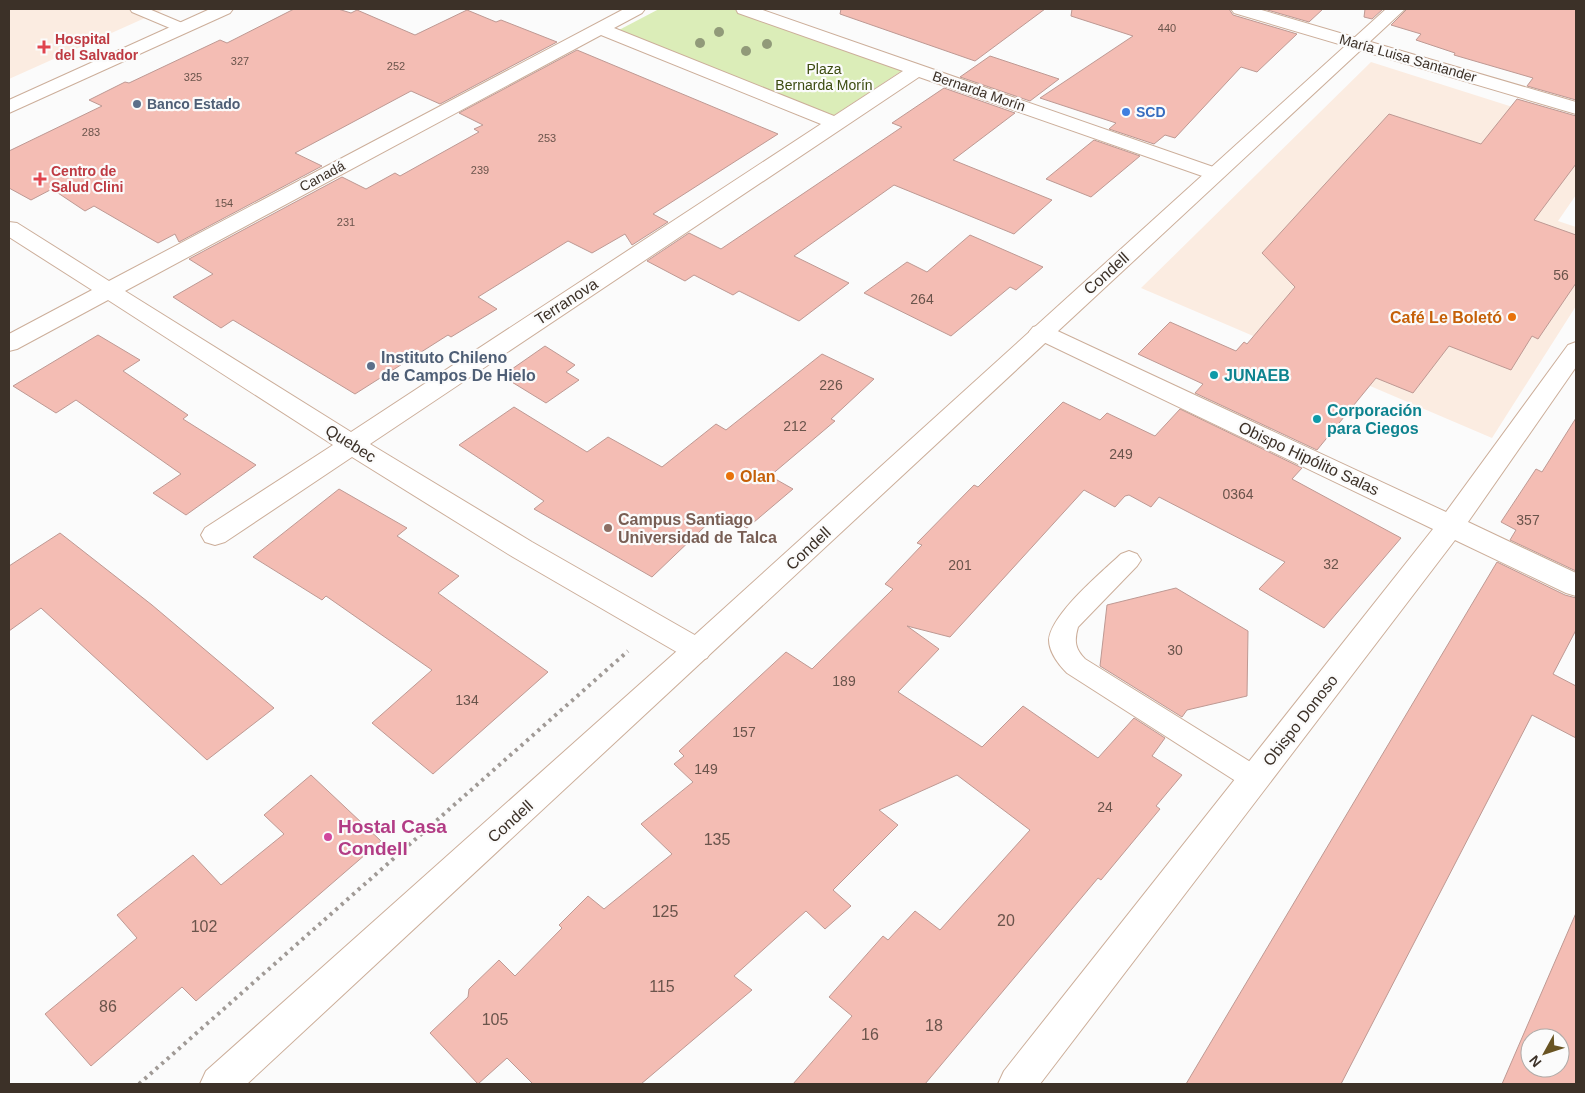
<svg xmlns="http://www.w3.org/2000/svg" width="1585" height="1093" font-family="Helvetica,sans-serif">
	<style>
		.built { fill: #fbece1 }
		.green { fill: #dbedb8 }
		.building { fill: #f4bdb4; stroke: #be9993; fill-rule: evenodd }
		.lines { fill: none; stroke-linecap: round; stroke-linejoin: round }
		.service-casing { stroke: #ccae9a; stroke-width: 2 }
		.minor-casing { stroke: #ccae9a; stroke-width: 2 }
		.tertiary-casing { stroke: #ccae9a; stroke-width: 2 }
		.secondary-casing { stroke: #ccae9a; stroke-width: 2 }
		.path { stroke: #a09a96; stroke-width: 4; stroke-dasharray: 3 4.5; stroke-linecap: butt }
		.service { fill: #fff; fill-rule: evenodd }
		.minor { fill: #fff; fill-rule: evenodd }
		.tertiary { fill: #fff; fill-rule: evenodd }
		.secondary { fill: #fff; fill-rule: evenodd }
		.tree { fill: #919a79 }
		.health-dot { fill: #e0444e; stroke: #fbfbfb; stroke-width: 2 }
		.service-dot { fill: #5c6f8a; stroke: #fbfbfb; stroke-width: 2 }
		.shop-dot { fill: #3f7fe0; stroke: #fbfbfb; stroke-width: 2 }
		.food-dot { fill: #e8710a; stroke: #fbfbfb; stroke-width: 2 }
		.culture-dot { fill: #0f9aa8; stroke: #fbfbfb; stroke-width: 2 }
		.education-dot { fill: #8d6e63; stroke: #fbfbfb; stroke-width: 2 }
		.hotel-dot { fill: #d1479c; stroke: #fbfbfb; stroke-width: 2 }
		.labels { text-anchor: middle; stroke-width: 4.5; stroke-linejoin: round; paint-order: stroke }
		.far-number-label { font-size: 11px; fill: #6a544b }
		.far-health-label { font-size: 14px; font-weight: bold; fill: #be3a42; stroke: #fbfbfb; text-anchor: start }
		.far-street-label { font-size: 14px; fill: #3c3128; stroke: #fbfbfb }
		.far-park-label { font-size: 14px; fill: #3b4a0f; stroke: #fbfbfb }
		.far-service-label { font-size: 14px; font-weight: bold; fill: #4e5e75; stroke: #fbfbfb; text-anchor: start }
		.far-shop-label { font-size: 14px; font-weight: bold; fill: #366cbe; stroke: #fbfbfb; text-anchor: start }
		.number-label { font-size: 14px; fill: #6a544b }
		.street-label { font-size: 16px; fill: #3c3128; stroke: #fbfbfb }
		.food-label { font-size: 16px; font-weight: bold; fill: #c56008; stroke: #fbfbfb; text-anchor: end }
		.service-label { font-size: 16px; font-weight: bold; fill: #4e5e75; stroke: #fbfbfb; text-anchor: start }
		.culture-label { font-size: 16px; font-weight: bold; fill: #0d838f; stroke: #fbfbfb; text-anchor: start }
		.education-label { font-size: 16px; font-weight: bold; fill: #785e54; stroke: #fbfbfb; text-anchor: start }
		.near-number-label { font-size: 16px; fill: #6a544b }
		.near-hotel-label { font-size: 19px; font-weight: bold; fill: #b23c85; stroke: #fbfbfb; text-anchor: start }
	</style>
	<rect width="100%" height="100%" fill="#fbfbfb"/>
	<path class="built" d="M9 9H165L9 79Z
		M1371 62 1576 127V195L1558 221 1576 227V306L1492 438 1141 288Z"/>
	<path class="green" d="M659 9H734L903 70 833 116 619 30Z"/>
	<path class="building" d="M294 9H338L351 13 357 10 415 35 467 10 496 22 501 20 557 42 440 104 411 91 295 153 322 166 179 242 175 234 158 243 94 206 85 211 52 189 31 200 9 188V151L102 106 89 100 125 82 129 83 220 40 227 43Z
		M841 9H1045L975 61 840 14Z
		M1072 9H1229L1233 15 1297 34 1257 72 1241 67 1175 138 1165 135 1154 144 1109 129 1116 123 1040 98 1133 36 1071 16Z
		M1264 9H1323L1309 22Z
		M1365 9H1383L1372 19 1364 17Z
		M1407 9H1576V100L1527 86 1533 78 1454 55 1455 53 1416 40 1421 34 1391 25Z
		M577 50 778 134 653 214 668 222 632 245 625 234 592 253 568 241 478 297 497 309 451 337 448 335 355 394 233 320 221 328 173 297 213 274 189 259 342 177 366 189 395 173 400 176 479 132 474 129 483 125 459 113Z
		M990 56 1059 79 1030 101 960 77Z
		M944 88 1015 113 953 160 1052 200 1014 234 894 185 794 256 849 283 799 321 739 291 733 295 694 275 685 281 647 261 689 233 721 249 902 127 892 123Z
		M1517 99 1576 116V164L1534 220 1576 235V283L1538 339 1532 336 1511 370 1449 346 1413 393 1376 378 1317 450 1195 393 1203 384 1138 354 1170 322 1236 351 1244 342 1247 344 1295 287 1262 253 1389 114 1481 144Z
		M1094 140 1140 156 1091 197 1046 179Z
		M970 235 1043 267 1016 290 1010 287 951 336 864 293 907 262 927 272Z
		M98 335 140 360 123 371 188 415 183 419 256 465 186 515 153 493 181 474 76 400 56 413 13 386Z
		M545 346 575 365 566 372 579 380 546 403 502 376Z
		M822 354 874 379 831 419 835 421 770 476 793 489 747 528 720 512 652 577 534 509 544 501 459 445 514 407 587 452 608 437 662 467 716 424 726 430Z
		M1063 402 1100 420 1107 413 1155 436 1180 409 1302 468 1292 479 1401 538 1324 628 1259 589 1285 562 1159 497 1151 507 1129 495 1125 496 1115 507 1084 490 950 637 907 626 939 649 898 692 982 747 1023 706 1098 758 1134 718 1165 738 1152 756 1182 775 1156 806 1160 809 1101 880 1098 878 925 1084H793L852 1016 829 997 883 936 888 940 915 911 940 930 1030 830 957 775 879 810 898 825 833 890 851 906 825 929 806 911 734 976 752 990 641 1084H533L507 1058 478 1084 430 1033 468 997 469 989 499 960 515 976 562 928 559 925 588 896 604 909 672 854 641 824 693 782 674 764 684 756 679 751 786 652 812 669 893 589 885 584 922 545 917 543 974 485 978 487Z
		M1576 418V571L1510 540 1516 530 1501 522 1536 469 1542 472Z
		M339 489 407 528 397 536 459 576 438 593 548 672 433 774 372 723 432 670 326 596 322 600 253 557Z
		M60 533 152 605 274 708 207 760 41 608 9 631V566Z
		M1497 562 1565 595 1576 598V630L1553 674 1576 686V738L1532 715 1341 1084H1186Z
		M1176 588 1248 631 1247 696 1187 710 1182 717 1100 666 1107 605Z
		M311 775 381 841 196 1001 182 987 91 1066 45 1014 137 938 117 915 193 855 221 885 284 834 264 815Z
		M1576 913V1084H1502ZM1530 1038H1560V1068H1530Z"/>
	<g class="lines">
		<g class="service-casing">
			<path id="service" d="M130 9H149L187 25 190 28 187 31H177L132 12Z
				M1129 551 1137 554 1141 560 1137 566 1078 627C1074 641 1075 649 1085 659L1265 771 1269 779 1265 787 1255 791 1245 787 1067 673C1059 665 1049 652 1049 640 1051 614 1102 572 1121 554Z"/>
		</g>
		<g class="minor-casing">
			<path id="minor" d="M624 9H645L642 13 614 28 834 116 903 71 738 13 736 9H760L1222 170 1225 174 1222 178 1215 180 1208 178 919 77 370 444 532 542 707 642 712 650 707 658 697 662 687 658 513 557 352 457 225 542 215 545 205 542 201 535 205 528 333 445 108 300 17 349 9 351V334L92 290 9 237V222L17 223 109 281ZM601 35 821 124 351 432 125 291Z
				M1231 9H1258L1576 102V114L1234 13Z
				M1041 325 1049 327 1446 512 1568 345 1576 342V367L1468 522 1576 573V596L1566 593 1455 540 1040 1084H998L1004 1071 1433 529 1033 337 1029 332 1033 327Z"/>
		</g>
		<g class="tertiary-casing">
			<path id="tertiary" d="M1386 9H1405L247 1084H200L206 1071 687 642Z"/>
		</g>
		<g class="secondary-casing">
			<path id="secondary" d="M210 9H233L230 13 9 113V100Z"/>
		</g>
		<path class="path" d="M139 1084 628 651"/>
		<use href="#service" class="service"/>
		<use href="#minor" class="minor"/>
		<use href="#tertiary" class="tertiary"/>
		<use href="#secondary" class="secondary"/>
	</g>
	<g class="tree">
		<circle cx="719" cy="32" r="5"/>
		<circle cx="700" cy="43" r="5"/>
		<circle cx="767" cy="44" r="5"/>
		<circle cx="746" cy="51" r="5"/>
	</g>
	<g class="health-dot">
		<path d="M41.5 39.5h5v5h5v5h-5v5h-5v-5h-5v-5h5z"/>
		<path d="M37.5 171.5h5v5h5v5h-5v5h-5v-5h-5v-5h5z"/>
	</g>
	<g class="service-dot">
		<circle cx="137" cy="104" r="5"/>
		<circle cx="371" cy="366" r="5"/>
	</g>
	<circle class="shop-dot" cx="1126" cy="112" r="5"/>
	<g class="food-dot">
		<circle cx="1512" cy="317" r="5"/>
		<circle cx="730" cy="476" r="5"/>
	</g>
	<g class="culture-dot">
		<circle cx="1214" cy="375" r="5"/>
		<circle cx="1317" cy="419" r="5"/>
	</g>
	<circle class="education-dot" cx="608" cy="528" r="5"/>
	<circle class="hotel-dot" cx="328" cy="837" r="5"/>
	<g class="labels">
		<g class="far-number-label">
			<text x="1167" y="32">440</text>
			<text x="240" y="65">327</text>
			<text x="396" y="70">252</text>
			<text x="193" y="81">325</text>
			<text x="91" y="136">283</text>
			<text x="547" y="142">253</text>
			<text x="480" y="174">239</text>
			<text x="224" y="207">154</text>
			<text x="346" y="226">231</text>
		</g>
		<g class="far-health-label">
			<text x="55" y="44">Hospital<tspan x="55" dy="16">del Salvador</tspan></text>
			<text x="51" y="176">Centro de<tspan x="51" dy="16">Salud Clini</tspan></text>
		</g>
		<g class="far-street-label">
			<text transform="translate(1408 58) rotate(16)" y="5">María Luisa Santander</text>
			<text transform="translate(979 91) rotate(19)" y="5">Bernarda Morín</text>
			<text transform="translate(322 176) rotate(-28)" y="5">Canadá</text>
		</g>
		<g class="far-park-label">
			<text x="824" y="74">Plaza<tspan x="824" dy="16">Bernarda Morín</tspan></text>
		</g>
		<g class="far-service-label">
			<text x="147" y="109">Banco Estado</text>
		</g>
		<g class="far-shop-label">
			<text x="1136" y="117">SCD</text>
		</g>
		<g class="number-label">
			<text x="1561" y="280">56</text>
			<text x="922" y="304">264</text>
			<text x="831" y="390">226</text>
			<text x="795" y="431">212</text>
			<text x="1121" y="459">249</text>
			<text x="1238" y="499">0364</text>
			<text x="1528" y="525">357</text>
			<text x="1331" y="569">32</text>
			<text x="960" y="570">201</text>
			<text x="1175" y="655">30</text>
			<text x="844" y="686">189</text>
			<text x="467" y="705">134</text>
			<text x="744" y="737">157</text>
			<text x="706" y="774">149</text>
			<text x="1105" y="812">24</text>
		</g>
		<g class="street-label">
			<text transform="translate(1106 273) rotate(-42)" y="6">Condell</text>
			<text transform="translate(566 301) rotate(-33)" y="6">Terranova</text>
			<text transform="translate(351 443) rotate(32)" y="6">Quebec</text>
			<text transform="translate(1309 458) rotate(25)" y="6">Obispo Hipólito Salas</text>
			<text transform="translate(808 548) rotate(-43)" y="6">Condell</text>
			<text transform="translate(1300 720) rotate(-52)" y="6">Obispo Donoso</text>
			<text transform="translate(510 821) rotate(-42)" y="6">Condell</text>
		</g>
		<g class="food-label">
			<text x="1502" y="323">Café Le Boletó</text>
			<text x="740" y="482" text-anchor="start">Olan</text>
		</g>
		<g class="service-label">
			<text x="381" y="363">Instituto Chileno<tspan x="381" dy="18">de Campos De Hielo</tspan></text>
		</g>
		<g class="culture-label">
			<text x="1224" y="381">JUNAEB</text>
			<text x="1327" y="416">Corporación<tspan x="1327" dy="18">para Ciegos</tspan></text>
		</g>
		<g class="education-label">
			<text x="618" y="525">Campus Santiago<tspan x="618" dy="18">Universidad de Talca</tspan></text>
		</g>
		<g class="near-number-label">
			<text x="717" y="845">135</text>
			<text x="665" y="917">125</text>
			<text x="1006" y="926">20</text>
			<text x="204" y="932">102</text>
			<text x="662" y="992">115</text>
			<text x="108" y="1012">86</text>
			<text x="495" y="1025">105</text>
			<text x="934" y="1031">18</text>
			<text x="870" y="1040">16</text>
		</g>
		<g class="near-hotel-label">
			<text x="338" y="833">Hostal Casa<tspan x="338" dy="22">Condell</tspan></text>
		</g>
	</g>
	<rect width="1585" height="1093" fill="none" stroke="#3c3128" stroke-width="20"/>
	<g transform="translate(1545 1053) rotate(230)"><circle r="24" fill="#fbfbfb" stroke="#afaaa7"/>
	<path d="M0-4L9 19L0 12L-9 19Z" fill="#695423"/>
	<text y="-8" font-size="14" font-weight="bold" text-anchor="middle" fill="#3c3128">N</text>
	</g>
</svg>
